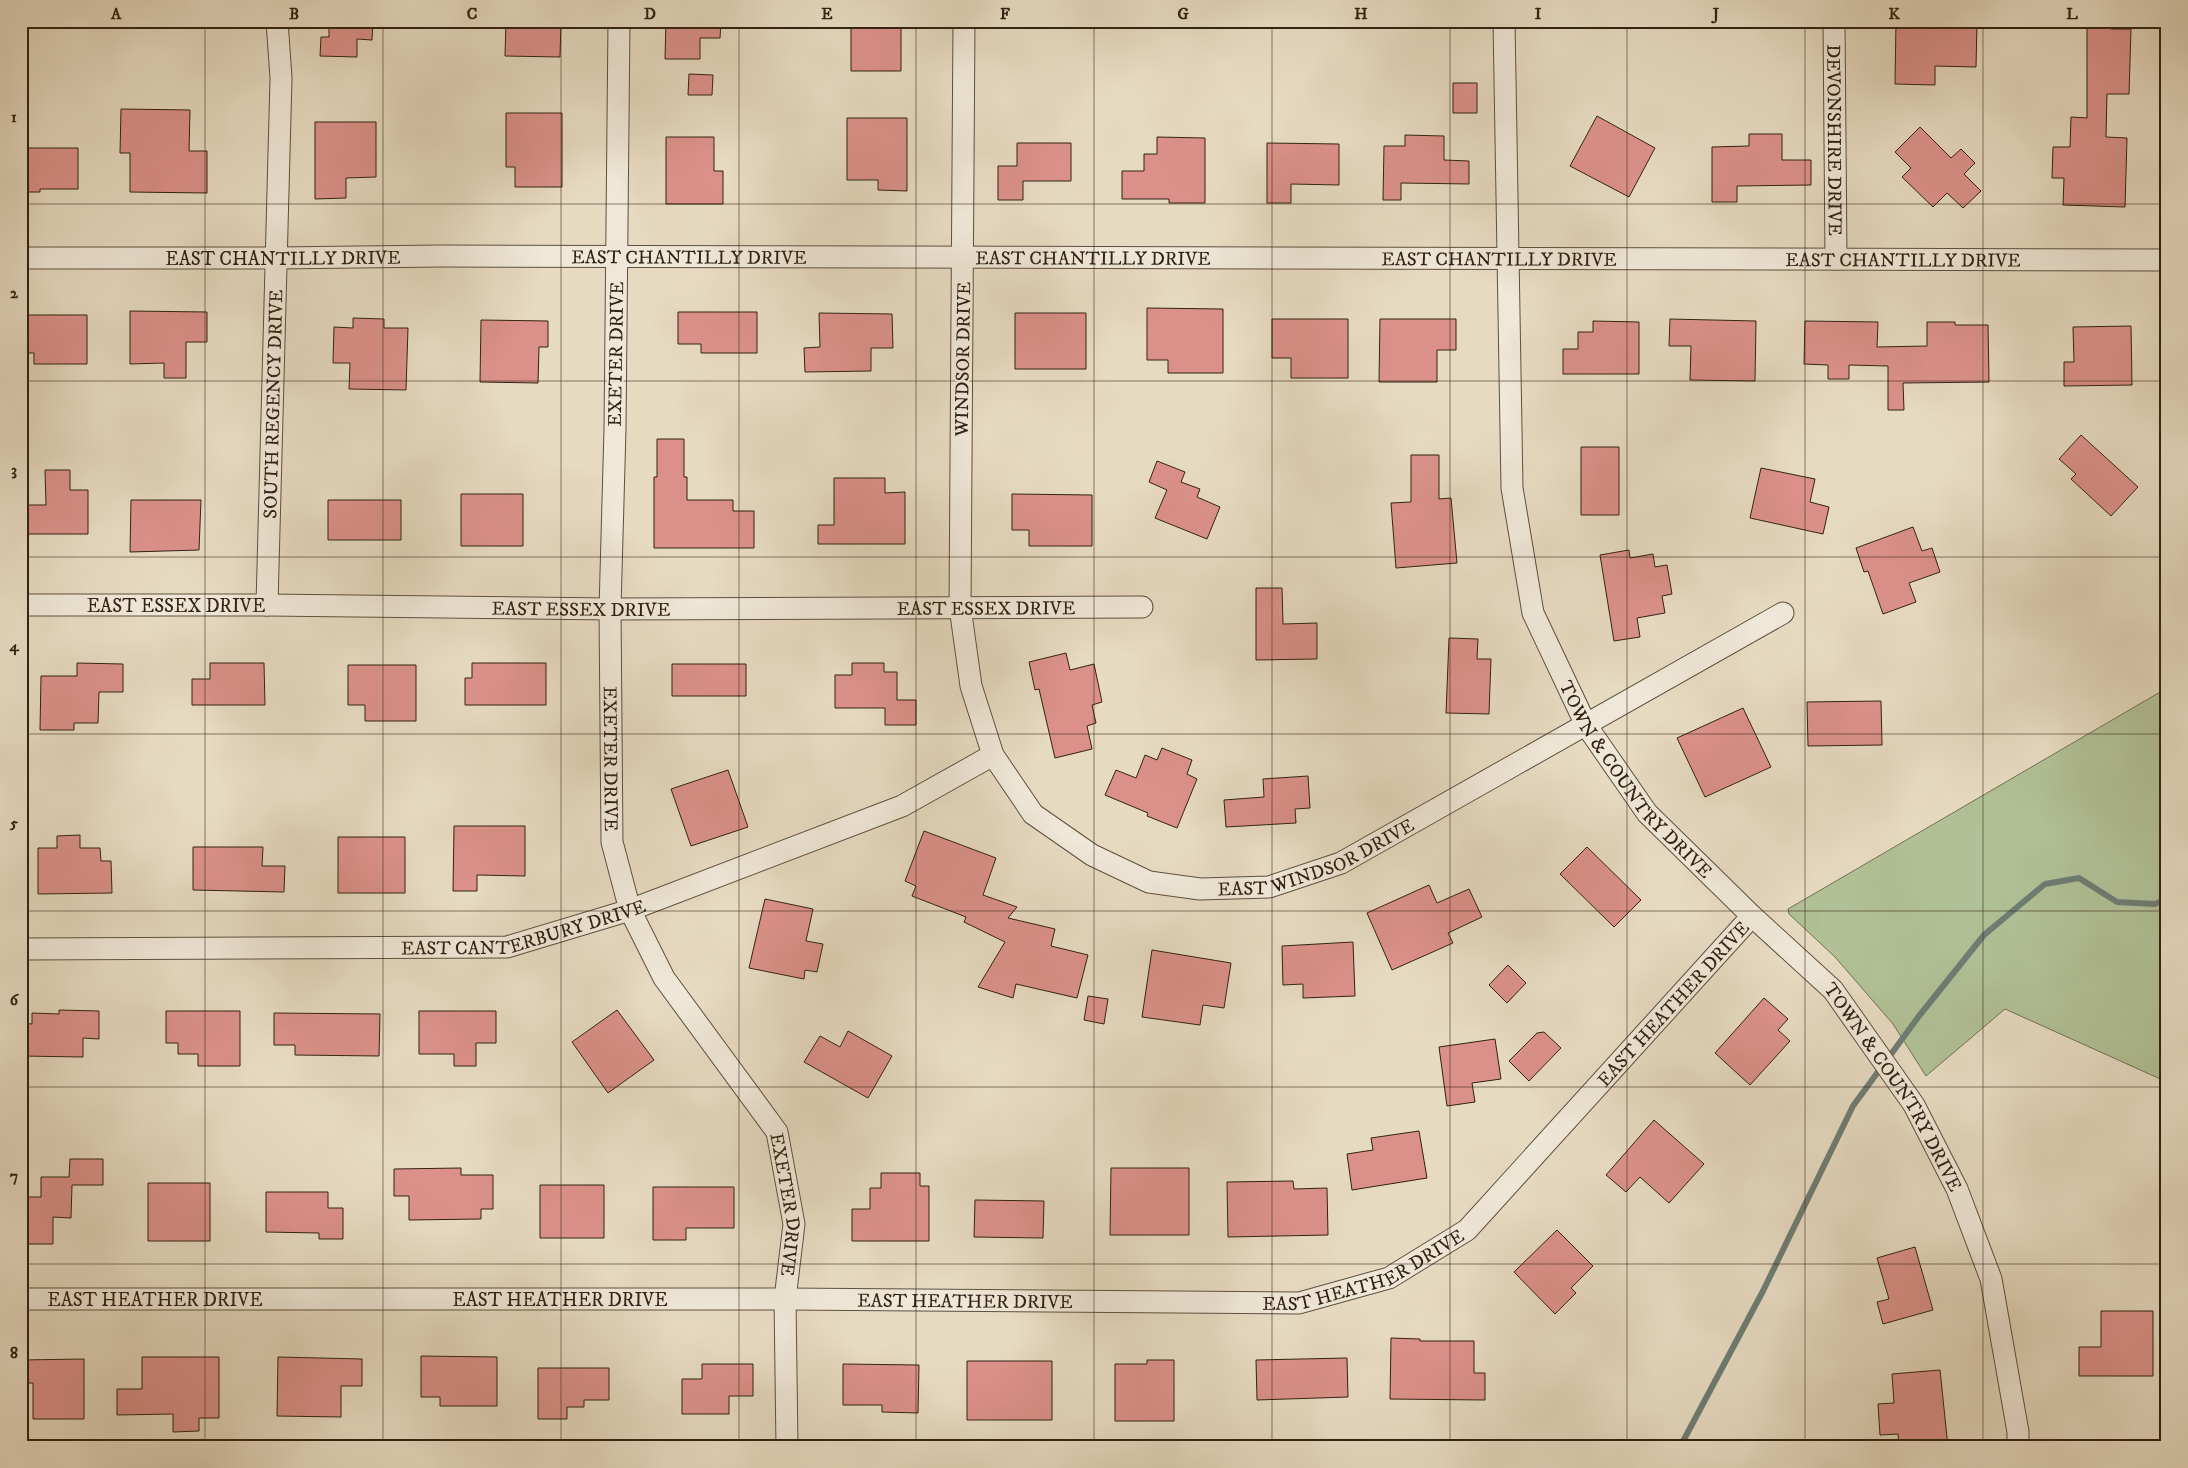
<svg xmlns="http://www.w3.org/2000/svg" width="2188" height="1468" font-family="'IM FELL DW Pica',serif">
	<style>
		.green { fill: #b1c096; stroke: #717154 }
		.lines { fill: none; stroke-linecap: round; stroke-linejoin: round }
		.stream { stroke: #6e7d74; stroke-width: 6 }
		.building { fill: #db918a; stroke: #312212 }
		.minor-casing { stroke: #5e503e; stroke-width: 23 }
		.minor { stroke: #efe7d7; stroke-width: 21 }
		.grid { fill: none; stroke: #312212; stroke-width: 1; stroke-opacity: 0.55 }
		.labels { text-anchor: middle; stroke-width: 4; stroke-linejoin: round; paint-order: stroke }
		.street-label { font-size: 19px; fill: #312212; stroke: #efe7d7 }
		.neatline { fill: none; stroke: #312212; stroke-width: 2 }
		.grid-label { font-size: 16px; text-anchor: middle; font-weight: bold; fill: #312212 }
	</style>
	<rect width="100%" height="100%" fill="#e6dac1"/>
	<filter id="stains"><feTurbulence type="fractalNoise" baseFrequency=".004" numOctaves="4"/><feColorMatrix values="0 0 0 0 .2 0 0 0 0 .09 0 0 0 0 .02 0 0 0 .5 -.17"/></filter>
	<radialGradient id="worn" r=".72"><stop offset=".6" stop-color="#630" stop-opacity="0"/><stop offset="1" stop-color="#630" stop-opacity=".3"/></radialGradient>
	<path class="green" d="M2167 688V1082L2005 1009 1926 1076 1893 1024 1835 957 1789 914 1788 909Z"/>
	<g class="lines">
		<path class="stream" d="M1680 1447 1763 1291 1853 1106 1919 1016 1984 935 2045 884 2079 878 2117 902 2155 904 2167 899"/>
	</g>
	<path class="building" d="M329 21H373L372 40 357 39V57L320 56 321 37H329Z
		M506 21H561L560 57 505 56Z
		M666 21H721L720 38H700V59H665Z
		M851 21H901V71H851Z
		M1896 21 1977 23 1976 67 1935 66V85L1895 84Z
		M2087 21H2111V29H2131L2129 94H2107L2106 137 2127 138 2125 207 2063 205 2064 178H2052L2053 147H2070L2071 117 2087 118Z
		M689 74 713 75 712 95H688Z
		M1453 83H1477V113H1453Z
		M121 109 190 110 189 151H207V193L130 192V153H120Z
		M506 113H562V187H515V167H506Z
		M1597 116 1655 148 1629 197 1570 166Z
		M847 118H907V191L878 190V180H847Z
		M315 122H376V177L346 178V198L315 199Z
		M1920 127 1951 158 1961 149 1975 163 1964 174 1981 191 1963 208 1947 193 1933 207 1902 177 1911 168 1895 152Z
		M1749 134H1782V160H1811V185L1737 186V202H1712V147L1749 146Z
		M1405 135 1444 136V160L1469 161V184L1401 183V200H1383L1384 146H1405Z
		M666 137H714V171H723V204H666Z
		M1157 137 1205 138V203H1169V199H1122V171H1144V154H1157Z
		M1017 143H1071V181H1023V200H998V166H1017Z
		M1267 143 1339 144V185L1291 184V203H1267Z
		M21 148H78V189H40V192H21Z
		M1147 308 1223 309V373H1168V360H1147Z
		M130 311 207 312V342H186V378H164V363L130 364Z
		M678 312H757V353H701V344H678Z
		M819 313 892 314 893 348H871V371L805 372 804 348 820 347Z
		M1015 313H1086V369H1015Z
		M21 315H87V364H34V353H21Z
		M353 318 384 319V328H408L406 390 349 389 350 363H333L334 327 353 328Z
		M1272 319H1348V378H1291V358H1272Z
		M1380 319H1456V350H1437V382H1379Z
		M1670 319 1756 321 1755 381 1690 380 1691 346H1669Z
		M481 320 548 321V347H539L538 383 480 382Z
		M1593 321 1639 322V374H1563V349H1578V332H1593Z
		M1805 321 1878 322 1877 347 1927 346V322H1955V325H1988L1989 382 1903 383 1904 410H1888V366L1849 365V379H1828V365L1804 364Z
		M2131 326 2132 385 2064 386V362H2074L2073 327Z
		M2081 435 2138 487 2111 516 2071 479 2076 474 2059 459Z
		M657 439H684V477H687V500H733V511H754V548H654V477H657Z
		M1581 447H1619V515H1581Z
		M1411 455H1439V499L1451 498 1457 563 1396 568 1391 503 1411 502Z
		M1157 461 1185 472 1181 482 1200 489 1197 497 1220 507 1207 539 1155 518 1167 490 1149 482Z
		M1761 468 1815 479 1810 502 1829 507 1823 534 1750 518Z
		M45 470H70V490H88V534H21V505H46Z
		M834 478H885V493L905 492V544H818V525H834Z
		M461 494H523V546H461Z
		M1012 494 1092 495V546H1029V530H1012Z
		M131 500H201L199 550 130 552Z
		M328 500H401V540H328Z
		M1913 527 1922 551 1932 548 1940 572 1909 583 1916 602 1883 614 1868 571 1864 572 1856 548Z
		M1629 550 1630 558 1653 554 1655 567 1667 565 1672 594 1662 596 1665 613 1637 618 1640 637 1614 641 1600 555Z
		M1256 588H1282L1283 624 1317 623V659L1256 660Z
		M1449 638 1478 639 1477 659H1491L1489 714 1446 713Z
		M1066 653 1070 670 1094 664 1102 702 1092 705 1096 723 1087 726 1092 749 1055 758 1039 689 1035 690 1029 662Z
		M77 663 123 664V692H99L98 723H74V730H40L41 676H77Z
		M210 663H264L265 705H192V679H210Z
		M472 663H546V705H465V678H472Z
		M852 663H884V672H897V700H916V725H885V708H835V675H852Z
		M672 664H746V696H672Z
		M348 665H416V721H365V705H348Z
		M1881 701 1882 745 1808 746 1807 702Z
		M1743 708 1771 767 1705 797 1677 738Z
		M1162 748 1192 760 1187 774 1197 779 1177 828 1147 816 1148 813 1105 795 1116 770 1136 778 1145 755 1157 760Z
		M728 770 748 827 691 846 671 789Z
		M1308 776 1310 808 1295 809 1296 823 1226 827 1224 800 1264 797 1263 779Z
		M454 826H525V876L477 875V891H453Z
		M924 831 996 858 983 895 1017 907 1008 918 1055 929 1051 946 1088 955 1077 998 1016 984 1013 998 978 987 1005 942 964 922 966 917 912 896 916 886 905 881Z
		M80 835V848H100L101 861H111L112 893 38 894V848H57V836Z
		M338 837H405V893H338Z
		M193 847H263L262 866H285L284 892 193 890Z
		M1587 847 1641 900 1614 927 1560 874Z
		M1429 885 1437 903 1469 889 1482 917 1448 933 1453 943 1392 970 1367 913Z
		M765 899 813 909 806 941 823 944 817 972 805 970 804 979 749 968Z
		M1353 942 1355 996 1303 998V984L1283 985 1282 946Z
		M1152 950 1231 963 1224 1008 1203 1005 1200 1025 1142 1017Z
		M1508 965 1526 983 1507 1003 1489 985Z
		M1088 996 1108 999 1104 1024 1084 1020Z
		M1764 998 1788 1019 1778 1030 1790 1041 1750 1085 1715 1053Z
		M59 1010 99 1011V1039L83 1038V1057L21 1056V1023L32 1024V1013L59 1014Z
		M617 1010 654 1060 608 1093 572 1042Z
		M166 1011H240V1066H198V1054H178V1043H166Z
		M419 1011H496V1043H476V1066H454V1054H419Z
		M274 1013 380 1014 379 1056 295 1055V1045H274Z
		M848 1031 892 1056 868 1098 804 1062 820 1036 840 1047Z
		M1544 1032 1561 1048 1529 1081 1509 1061 1537 1033Z
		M1495 1039 1501 1079 1472 1083 1475 1102 1447 1106 1439 1047Z
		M1654 1120 1704 1164 1669 1203 1640 1177 1626 1192 1606 1175Z
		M1419 1131 1427 1178 1352 1190 1347 1154 1373 1150 1371 1138Z
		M70 1159H103V1185H72L71 1218 53 1217V1244H21V1197H41V1177H69Z
		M461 1168V1175H493V1209H481V1219L409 1220V1196H394V1169Z
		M1111 1168H1189V1235H1110Z
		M881 1173H920V1186H929V1241H852V1209H870V1188H881Z
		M1293 1181 1294 1189 1327 1188 1328 1235 1228 1237 1227 1182Z
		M148 1183H210V1241H148Z
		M540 1185H604V1238H540Z
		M653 1187H734V1228H686V1240H653Z
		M266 1192H328V1208H343V1239H319V1233L266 1232Z
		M975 1200 1044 1201 1043 1238 974 1237Z
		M1557 1230 1593 1266 1571 1288 1576 1293 1555 1314 1514 1272Z
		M1915 1247 1933 1310 1883 1324 1877 1302 1889 1299 1877 1258Z
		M2101 1311H2153V1376H2079V1347H2101Z
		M1391 1338 1420 1339V1341H1474V1373H1485V1400L1390 1399Z
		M421 1356 497 1357V1406H440V1397H421Z
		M142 1357H219V1418H199V1431L173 1432V1414L117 1415V1389H142Z
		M278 1357 362 1359V1386H341V1417L277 1416Z
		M1347 1358 1348 1397 1257 1400 1256 1360Z
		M84 1359V1419H33V1383H21V1360Z
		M1147 1360H1174V1421H1115V1364H1147Z
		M967 1361H1052V1420H967Z
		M702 1364H753V1396H729V1414H682V1379H702Z
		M843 1364 919 1365 918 1413 882 1412V1405H843Z
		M538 1368H609V1400H584V1407H567V1419H538Z
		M1940 1370 1948 1447H1899L1898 1434 1880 1435 1878 1404 1894 1403 1892 1374Z"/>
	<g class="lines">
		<g class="minor-casing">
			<g id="minor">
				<path id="s1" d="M619 21 615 429 610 609 612 842 630 910 664 978 777 1132 794 1224 785 1299 787 1447"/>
				<path id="s2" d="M964 21 960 607 971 686 993 755 1033 814 1092 855 1149 882 1200 889 1269 887 1341 863 1783 613"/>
				<path id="s3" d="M1504 21 1512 488 1533 613 1586 725 1647 813 1752 916 1833 990 1914 1105 1957 1189 1991 1279 2018 1432V1447"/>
				<path id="s4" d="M1834 21 1836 259"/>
				<path id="s5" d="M21 258H276L441 256 2167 260"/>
				<path id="s6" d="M21 605H267L610 609 1142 607"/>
				<path id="s7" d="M267 605 281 78 277 21"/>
				<path id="s8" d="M21 949 507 947 630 910 902 806 993 755"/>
				<path id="s9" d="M21 1299H785L1299 1303 1389 1278 1467 1230 1752 916"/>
			</g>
		</g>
		<use href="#minor" class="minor"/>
	</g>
	<path class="grid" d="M205 21V1447M383 21V1447M561 21V1447M739 21V1447M916 21V1447M1094 21V1447M1272 21V1447M1450 21V1447M1627 21V1447M1805 21V1447M1983 21V1447M21 204H2167M21 381H2167M21 557H2167M21 734H2167M21 911H2167M21 1087H2167M21 1264H2167"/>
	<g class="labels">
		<g class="street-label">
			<text dy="7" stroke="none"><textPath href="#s4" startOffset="119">DEVONSHIRE DRIVE</textPath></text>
			<text dy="7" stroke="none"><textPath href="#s5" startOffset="262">EAST CHANTILLY DRIVE</textPath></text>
			<text dy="7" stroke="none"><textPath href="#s5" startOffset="668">EAST CHANTILLY DRIVE</textPath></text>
			<text dy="7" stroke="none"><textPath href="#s5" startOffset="1072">EAST CHANTILLY DRIVE</textPath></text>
			<text dy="7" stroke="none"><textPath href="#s5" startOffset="1478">EAST CHANTILLY DRIVE</textPath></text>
			<text dy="7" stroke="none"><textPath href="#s5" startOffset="1882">EAST CHANTILLY DRIVE</textPath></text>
			<text transform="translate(615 354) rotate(-89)" y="7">EXETER DRIVE</text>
			<text transform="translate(962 359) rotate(-89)" y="7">WINDSOR DRIVE</text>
			<text dy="7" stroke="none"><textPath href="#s7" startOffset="201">SOUTH REGENCY DRIVE</textPath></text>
			<text dy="7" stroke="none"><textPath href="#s6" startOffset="155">EAST ESSEX DRIVE</textPath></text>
			<text dy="7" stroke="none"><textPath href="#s6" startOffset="560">EAST ESSEX DRIVE</textPath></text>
			<text dy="7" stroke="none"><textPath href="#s6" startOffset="965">EAST ESSEX DRIVE</textPath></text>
			<text dy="7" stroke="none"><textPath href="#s1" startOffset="738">EXETER DRIVE</textPath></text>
			<text dy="7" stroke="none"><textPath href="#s3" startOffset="791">TOWN &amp; COUNTRY DRIVE</textPath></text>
			<text dy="7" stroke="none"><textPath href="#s2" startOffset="1118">EAST WINDSOR DRIVE</textPath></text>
			<text dy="7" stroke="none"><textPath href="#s8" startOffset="505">EAST CANTERBURY DRIVE</textPath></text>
			<text dy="7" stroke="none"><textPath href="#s9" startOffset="1769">EAST HEATHER DRIVE</textPath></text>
			<text dy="7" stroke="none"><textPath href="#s3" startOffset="1196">TOWN &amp; COUNTRY DRIVE</textPath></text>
			<text dy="7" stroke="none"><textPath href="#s1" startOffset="1232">EXETER DRIVE</textPath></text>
			<text dy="7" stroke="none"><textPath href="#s9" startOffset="1349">EAST HEATHER DRIVE</textPath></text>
			<text dy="7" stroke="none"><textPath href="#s9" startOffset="134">EAST HEATHER DRIVE</textPath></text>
			<text dy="7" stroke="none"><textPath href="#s9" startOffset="539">EAST HEATHER DRIVE</textPath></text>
			<text dy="7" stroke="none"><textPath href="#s9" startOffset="944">EAST HEATHER DRIVE</textPath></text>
		</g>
	</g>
	<rect width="2188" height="1468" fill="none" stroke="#e6dac1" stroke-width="55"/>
	<rect x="28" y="28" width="2132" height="1412" class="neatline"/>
	<g class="grid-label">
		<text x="116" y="19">A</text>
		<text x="294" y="19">B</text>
		<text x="472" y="19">C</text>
		<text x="650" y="19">D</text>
		<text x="827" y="19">E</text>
		<text x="1005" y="19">F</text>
		<text x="1183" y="19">G</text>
		<text x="1361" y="19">H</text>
		<text x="1538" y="19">I</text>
		<text x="1716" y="19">J</text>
		<text x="1894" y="19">K</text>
		<text x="2072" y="19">L</text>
		<text x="14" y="122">1</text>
		<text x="14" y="298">2</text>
		<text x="14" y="475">3</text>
		<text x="14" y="651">4</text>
		<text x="14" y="828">5</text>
		<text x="14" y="1005">6</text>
		<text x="14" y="1181">7</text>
		<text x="14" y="1358">8</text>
	</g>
	<rect width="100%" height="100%" filter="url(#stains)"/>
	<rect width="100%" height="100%" fill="url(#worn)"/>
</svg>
